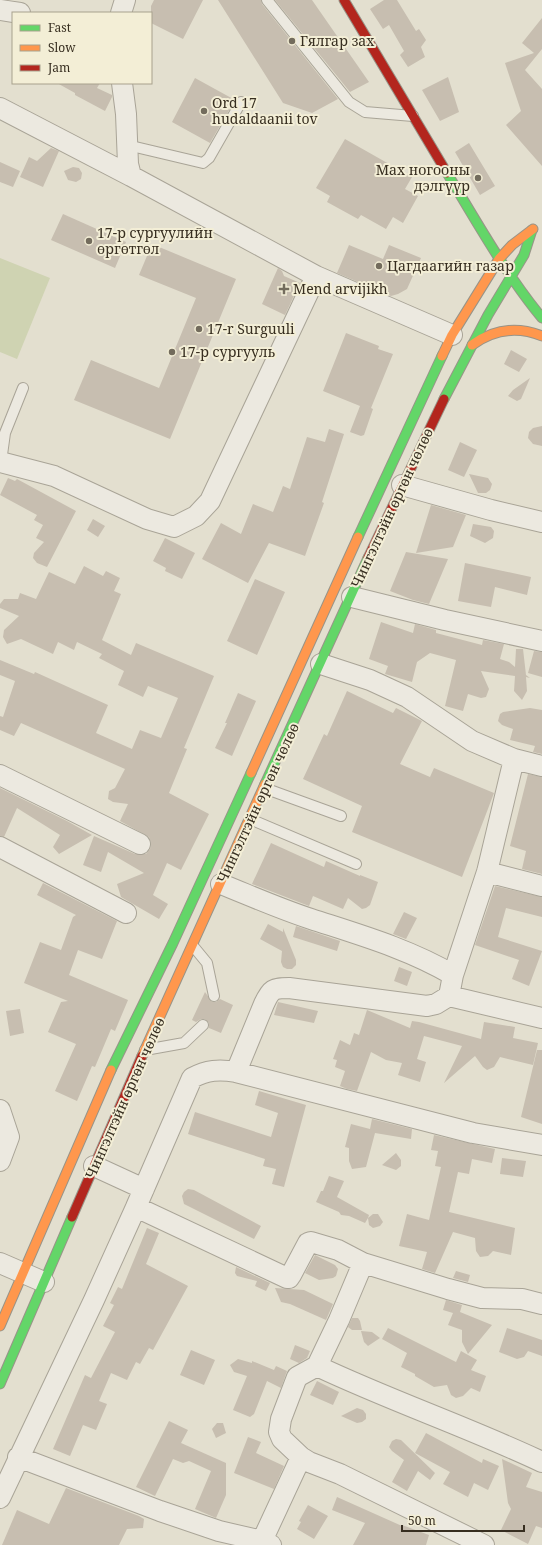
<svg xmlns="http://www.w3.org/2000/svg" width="542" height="1545" font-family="'Noto Serif',serif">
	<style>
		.green { fill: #cfd3b2 }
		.building { fill: #c7beb0 }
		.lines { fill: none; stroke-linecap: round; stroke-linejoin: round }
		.lane-casing { stroke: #a9a497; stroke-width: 12 }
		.street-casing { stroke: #a9a497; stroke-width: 22 }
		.fast-casing { stroke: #989488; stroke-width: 11 }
		.slow-casing { stroke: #989488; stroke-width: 11 }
		.jam-casing { stroke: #989488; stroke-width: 11 }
		.lane { stroke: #ece9e0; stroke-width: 10 }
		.street { stroke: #ece9e0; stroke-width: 20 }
		.fast { stroke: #63d668; stroke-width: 9 }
		.slow { stroke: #ff974d; stroke-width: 9 }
		.jam { stroke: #b3261e; stroke-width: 9 }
		.poi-dot { fill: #736c5d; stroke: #f3eed6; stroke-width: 1.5 }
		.labels { text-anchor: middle; stroke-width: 4; stroke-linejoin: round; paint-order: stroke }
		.poi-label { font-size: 14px; fill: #372e20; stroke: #f3eed6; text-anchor: start }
		.street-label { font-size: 14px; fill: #372e20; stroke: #f3eed6 }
	</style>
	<rect width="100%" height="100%" fill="#e3dfcf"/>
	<path class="green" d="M0 258 50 278 17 359 0 352Z"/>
	<path class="building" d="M154 0H203L183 39 151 23V6Z
		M218 0H261L262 4 338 99 312 113 283 103Z
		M275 0H312L369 82 350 92Z
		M384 0H397L416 31 419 29 426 40 421 47 425 57 408 67 400 55 404 51 389 25 383 29 370 9Z
		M542 18V49L525 70 542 89V166L506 125 521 111 505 63 534 53 522 43Z
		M448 77 459 112 440 121 422 90Z
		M195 78 235 100 210 143 172 122Z
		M57 83H100L97 88 112 95V97L105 111 75 95V93Z
		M345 139 412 177 405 189 418 196 403 223 393 217 386 229 361 215 358 219 327 202 330 196 316 188Z
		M469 143 495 186 480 195 455 152Z
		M51 148 59 151 43 187 20 177 29 157 37 161Z
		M0 162 20 171 13 187 0 182Z
		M73 167 79 168 82 173 81 179 76 182 68 180 64 171Z
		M63 214 126 242 115 268 51 240Z
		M152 244 236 279 170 439 74 400 91 360 159 388 196 298 139 275Z
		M349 245 383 259 389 245 421 258 407 289 398 294 391 296 337 273Z
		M278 268 282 271 284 276 300 283 285 315 262 304Z
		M346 333 379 346 378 349 393 354 371 408 373 409 364 435 361 436 350 432 360 406 323 391Z
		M511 350 527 359 519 372 504 364Z
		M530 378 521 399 517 401 508 396 513 390Z
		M542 426V446L533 444 528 438 529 432 533 428Z
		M329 429 344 434 322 502 324 503 305 556 269 543 248 583 202 559 221 523 241 534 253 504 273 512 283 486 290 489 307 437 325 442Z
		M460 442 477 450 464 477 448 470Z
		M469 474 488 478 492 484 490 490 486 493H478Z
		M8 478 15 481 17 479 76 511 47 567 37 563 33 558 34 553 44 542 36 538 43 525 34 520 37 515 0 495Z
		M431 505 466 515 453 547 416 553Z
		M93 519 105 526 98 537 87 530Z
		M473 524 491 527 494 531 493 538 485 543 470 536Z
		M165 538 195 553 182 579 165 571 166 568 153 561Z
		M406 552 448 559 429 604 413 600 390 591Z
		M465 563 531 577 527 595 495 587 491 607 458 601Z
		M84 566 103 576 106 571 120 578 114 591 121 594 102 640 131 655 136 643 214 676 184 748 187 749 169 793 209 814 181 870 167 863 153 895 168 904 159 919 121 897 117 884 144 873 108 852 101 872 83 865 94 836 135 854H146L150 849 151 843 149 837 120 821 128 804 113 802 108 799 109 791 115 788 125 769 21 723 14 736 0 730V716L3 717 15 681 0 675V660L34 674 35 672 108 705 96 733 132 749 140 730 161 738 178 698 148 686 143 697 118 685 124 671 99 658 102 654 77 642 74 650 58 642 53 654 21 639 7 644 3 637 4 630 19 616 0 608V604L4 599H18L20 593 36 599 49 572 75 584Z
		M255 579 285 592 257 655 227 641Z
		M381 622 413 633 415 624 436 630V633L482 645 483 640 504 644 500 659 509 662 515 667 516 649H523L526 675 530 678 526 677 527 691 522 700 514 691 515 676 481 671 489 689 486 697 481 698 468 694 463 711 445 706 456 660 430 653 417 662 412 682 385 674 388 666 369 659Z
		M534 651 542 652V677L528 673Z
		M347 691 393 713 396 708 422 721 400 764 430 777 434 768 494 793 462 877 352 832 362 806 303 779 324 734 327 736Z
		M238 693 256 701 232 756 215 748 227 723H225Z
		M530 708 542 710V754L533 752 535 746 510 740 513 729 502 725 498 721 500 714 503 712Z
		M528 774 542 777V874L522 869 526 851 510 846Z
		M0 788 67 821 92 835 59 854 53 847 60 835 17 808 4 837 0 836Z
		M271 843 324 867 326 861 360 876V875L378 882 370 905 366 908 362 909 348 898 343 909 313 896 309 906 252 884Z
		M43 883 117 921 102 959 78 950 69 975 128 1000 115 1031 111 1029 95 1067 92 1066 77 1101 55 1091 76 1044 48 1032 61 1002 68 1001 24 983 40 942 61 950 73 917 76 915 37 895Z
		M495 886 542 897V917L506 908 498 937 542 951 529 986 512 979 519 960 475 945Z
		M404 912 417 918 406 939 393 934Z
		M268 924 283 932V928L296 960V965L292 969H287L283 967 281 962 282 951 260 939Z
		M296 926 340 941 337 951 293 937Z
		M399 967 412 972 407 986 394 981Z
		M205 992 212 1002H216L220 999 233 1005 221 1033 209 1028V1023L205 1019H201L196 1022 192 1020Z
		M278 1002 318 1011 314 1023 274 1015Z
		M20 1009 24 1033 10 1036 6 1011Z
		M367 1010 410 1028 412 1021 419 1022 481 1039 484 1022 515 1027 513 1038 538 1043 533 1065 500 1057 494 1067 487 1070 483 1067 475 1056 444 1083 462 1046 424 1036 417 1059 426 1062 420 1082 398 1075 402 1063 386 1060 371 1052 357 1091 347 1089 340 1086 345 1071 335 1067 337 1060 333 1059 340 1040 350 1045 354 1033 359 1035Z
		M537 1050H542V1124L521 1117Z
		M259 1091 306 1105 284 1187 272 1184 276 1169 263 1166 265 1159 188 1134 195 1112 271 1137 278 1113 255 1105Z
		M372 1119 412 1129 411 1139 375 1133 366 1167 352 1169 349 1161V1148L345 1147 351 1124 370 1129Z
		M434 1135 495 1149 492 1163 472 1159 469 1174 458 1172 449 1212 515 1228 511 1255 493 1251 488 1256 480 1257 476 1251 475 1238 453 1232 435 1273 422 1269 427 1252 399 1246 407 1214 429 1220 441 1167 435 1166 438 1151 431 1150Z
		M396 1153 401 1160V1166L396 1170 382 1165Z
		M502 1158 526 1161 523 1177 500 1174Z
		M329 1176 344 1181 337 1197 369 1215 368 1218 373 1214H378L383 1222 380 1226 373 1228 369 1225 368 1218 365 1223 349 1216 341 1215 339 1212 316 1202 321 1191H323Z
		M188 1189 194 1190 261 1226 254 1239 184 1204 182 1196 184 1192Z
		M147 1228 159 1233 146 1264 188 1286 153 1350 149 1348 140 1364 136 1362 127 1380 111 1373 99 1401 107 1404 96 1430 83 1425 70 1456 53 1449 85 1375 91 1378 115 1332 103 1326 114 1305 110 1303 118 1287 122 1289Z
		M315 1255 335 1265 338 1269 336 1276 333 1278 319 1280 305 1273Z
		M236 1267 270 1283 266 1291 255 1286 257 1281 237 1276 235 1273Z
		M456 1271 470 1275 468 1282 453 1278Z
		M275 1288 304 1290 333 1304 326 1320 290 1304 281 1302Z
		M446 1300 462 1305 460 1312 492 1325 468 1354 462 1342V1330L448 1325 453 1313 443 1310Z
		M352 1318H358L360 1321 362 1330H352L348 1327Z
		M388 1328 456 1362 461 1351 477 1360 471 1370 486 1376 480 1392 471 1388 463 1396 456 1398 451 1395 447 1385 434 1387 415 1376V1374L401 1367 407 1353 382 1339Z
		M507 1328 542 1340V1356L528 1351 524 1357 517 1359 499 1352Z
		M361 1331 372 1332 380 1338 368 1346 364 1342Z
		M295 1345 310 1351 307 1358 299 1363 290 1359Z
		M191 1350 215 1360 204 1385 180 1375Z
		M238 1359 252 1363V1361L274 1370 276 1366 287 1371 281 1388 267 1381 254 1414 250 1417 233 1410 247 1376 234 1372 230 1365Z
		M317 1381 339 1392 333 1405 310 1395Z
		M357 1408 363 1410 366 1414V1419L362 1422 357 1423 341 1416Z
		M169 1421 188 1430 181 1443 226 1463V1495L216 1518 195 1509 211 1471 189 1461 183 1463 173 1459 155 1496 136 1487Z
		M217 1423H223L226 1433 216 1438 212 1429Z
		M426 1433 482 1463 483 1459 499 1466 488 1490 474 1483 468 1497 443 1484 450 1472 415 1453Z
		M248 1437 261 1442 256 1453 284 1466 274 1489 234 1473Z
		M396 1439 401 1440 435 1473 430 1480 418 1471 407 1491 392 1482 404 1460 392 1451 389 1447 392 1441Z
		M502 1459 532 1473 526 1487 542 1492V1528L536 1526 528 1544 501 1530 511 1509 508 1503Z
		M66 1488 139 1516 144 1519 143 1528 127 1529 119 1545H2L17 1510 49 1524Z
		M337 1497 402 1526V1525L429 1535 426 1545H353L365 1523 332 1510Z
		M308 1505 328 1516 314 1539 297 1529 301 1522 299 1521Z"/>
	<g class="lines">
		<g class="lane-casing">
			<path id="lane" d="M267 0 349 102 365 112 413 116
				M127 145 203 163 209 158 241 102
				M1 462 5 433 23 388
				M264 788 341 816
				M250 819 356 864
				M193 946 207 963 214 996
				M145 1050 184 1043 203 1025"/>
		</g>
		<g class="street-casing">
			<path id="street" d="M0 10 20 13
				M121 13 125 0
				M122 83 126 114 128 164 131 176 316 276 452 335
				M0 108 131 176
				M0 462 54 476 147 519 174 527 196 516 210 501 316 276
				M402 485 491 510 542 522
				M352 597 445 620 542 641
				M321 664 370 680 407 697 472 741 514 759 487 872 453 975
				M514 759 542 766
				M0 775 140 844
				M0 847 126 913
				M487 872 542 886
				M221 884C251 896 280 909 311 919 360 935 409 949 453 975L449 996 542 1018
				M236 1072 264 1004C271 989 273 988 289 988L427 1006 436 1004 449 996
				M0 1110 9 1137 0 1161
				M94 1166 144 1189
				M136 1207 192 1078C207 1070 219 1069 236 1072L473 1133 542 1145
				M0 1263 44 1282
				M363 1263 339 1320 317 1366 297 1377 281 1419 279 1432 282 1439 301 1457 309 1462 340 1474 484 1545
				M317 1366C391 1401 468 1427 542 1462
				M18 1457 160 1511 219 1531 262 1541 271 1545
				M0 1498 94 1300 136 1207 287 1278H289L291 1275 308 1243 311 1242 338 1250 363 1263 448 1289 482 1298 522 1299 542 1304
				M262 1541 301 1457"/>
		</g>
		<g class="fast-casing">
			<path id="fast" d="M447 173C477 222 505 273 542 318
				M444 399 488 315 524 255 532 230
				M358 537 442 356
				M265 784 368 558
				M111 1070 173 943 251 773
				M0 1384 72 1217"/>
		</g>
		<g class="slow-casing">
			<path id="slow" d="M472 345C494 329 517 326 542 336
				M442 356 452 335 499 259 512 245 533 229
				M251 773 358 537
				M142 1056 265 784
				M0 1326 111 1070"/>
		</g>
		<g class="jam-casing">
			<path id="jam" d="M344 0 447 173
				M368 558 444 399
				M72 1217 142 1056"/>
		</g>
		<use href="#lane" class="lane"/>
		<use href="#street" class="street"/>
		<use href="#fast" class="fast"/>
		<use href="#slow" class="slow"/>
		<use href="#jam" class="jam"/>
	</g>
	<g class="poi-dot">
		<circle cx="292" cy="41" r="4"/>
		<circle cx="204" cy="111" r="4"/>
		<circle cx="478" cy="178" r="4"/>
		<circle cx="89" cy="241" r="4"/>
		<circle cx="379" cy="266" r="4"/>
		<path d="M282 283h4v4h4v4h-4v4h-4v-4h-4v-4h4z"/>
		<circle cx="199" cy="329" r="4"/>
		<circle cx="172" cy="352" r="4"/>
	</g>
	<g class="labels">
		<g class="poi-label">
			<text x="300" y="46">Гялгар зах</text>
			<text x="212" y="108">Ord 17<tspan x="212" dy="16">hudaldaanii tov</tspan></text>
			<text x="470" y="175" text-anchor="end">Мах ногооны<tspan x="470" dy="16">дэлгүүр</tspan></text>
			<text x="97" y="238">17-р сургуулийн<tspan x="97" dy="16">өргөтгөл</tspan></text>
			<text x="387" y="271">Цагдаагийн газар</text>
			<text x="293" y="294">Mend arvijikh</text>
			<text x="207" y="334">17-r Surguuli</text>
			<text x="180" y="357">17-р сургууль</text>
		</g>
		<g class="street-label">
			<text transform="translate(392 508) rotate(-65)" y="5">Чингэлтэйн өргөн чөлөө</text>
			<text transform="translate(258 803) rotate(-65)" y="5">Чингэлтэйн өргөн чөлөө</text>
			<text transform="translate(125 1098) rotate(-66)" y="5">Чингэлтэйн өргөн чөлөө</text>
		</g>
	</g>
	<rect x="12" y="12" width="140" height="72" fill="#f3eed6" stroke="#a8a18d"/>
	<rect x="20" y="25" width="20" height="6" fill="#63d668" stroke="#a8a18d"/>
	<text x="48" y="32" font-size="12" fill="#372e20">Fast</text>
	<rect x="20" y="45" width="20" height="6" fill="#ff974d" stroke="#a8a18d"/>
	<text x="48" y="52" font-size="12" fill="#372e20">Slow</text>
	<rect x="20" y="65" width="20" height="6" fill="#b3261e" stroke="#a8a18d"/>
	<text x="48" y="72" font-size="12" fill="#372e20">Jam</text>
	<path d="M402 1525v6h122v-6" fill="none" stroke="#372e20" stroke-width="2"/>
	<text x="408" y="1525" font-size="12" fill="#372e20" stroke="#f3eed6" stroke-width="3" paint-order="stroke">50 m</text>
</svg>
